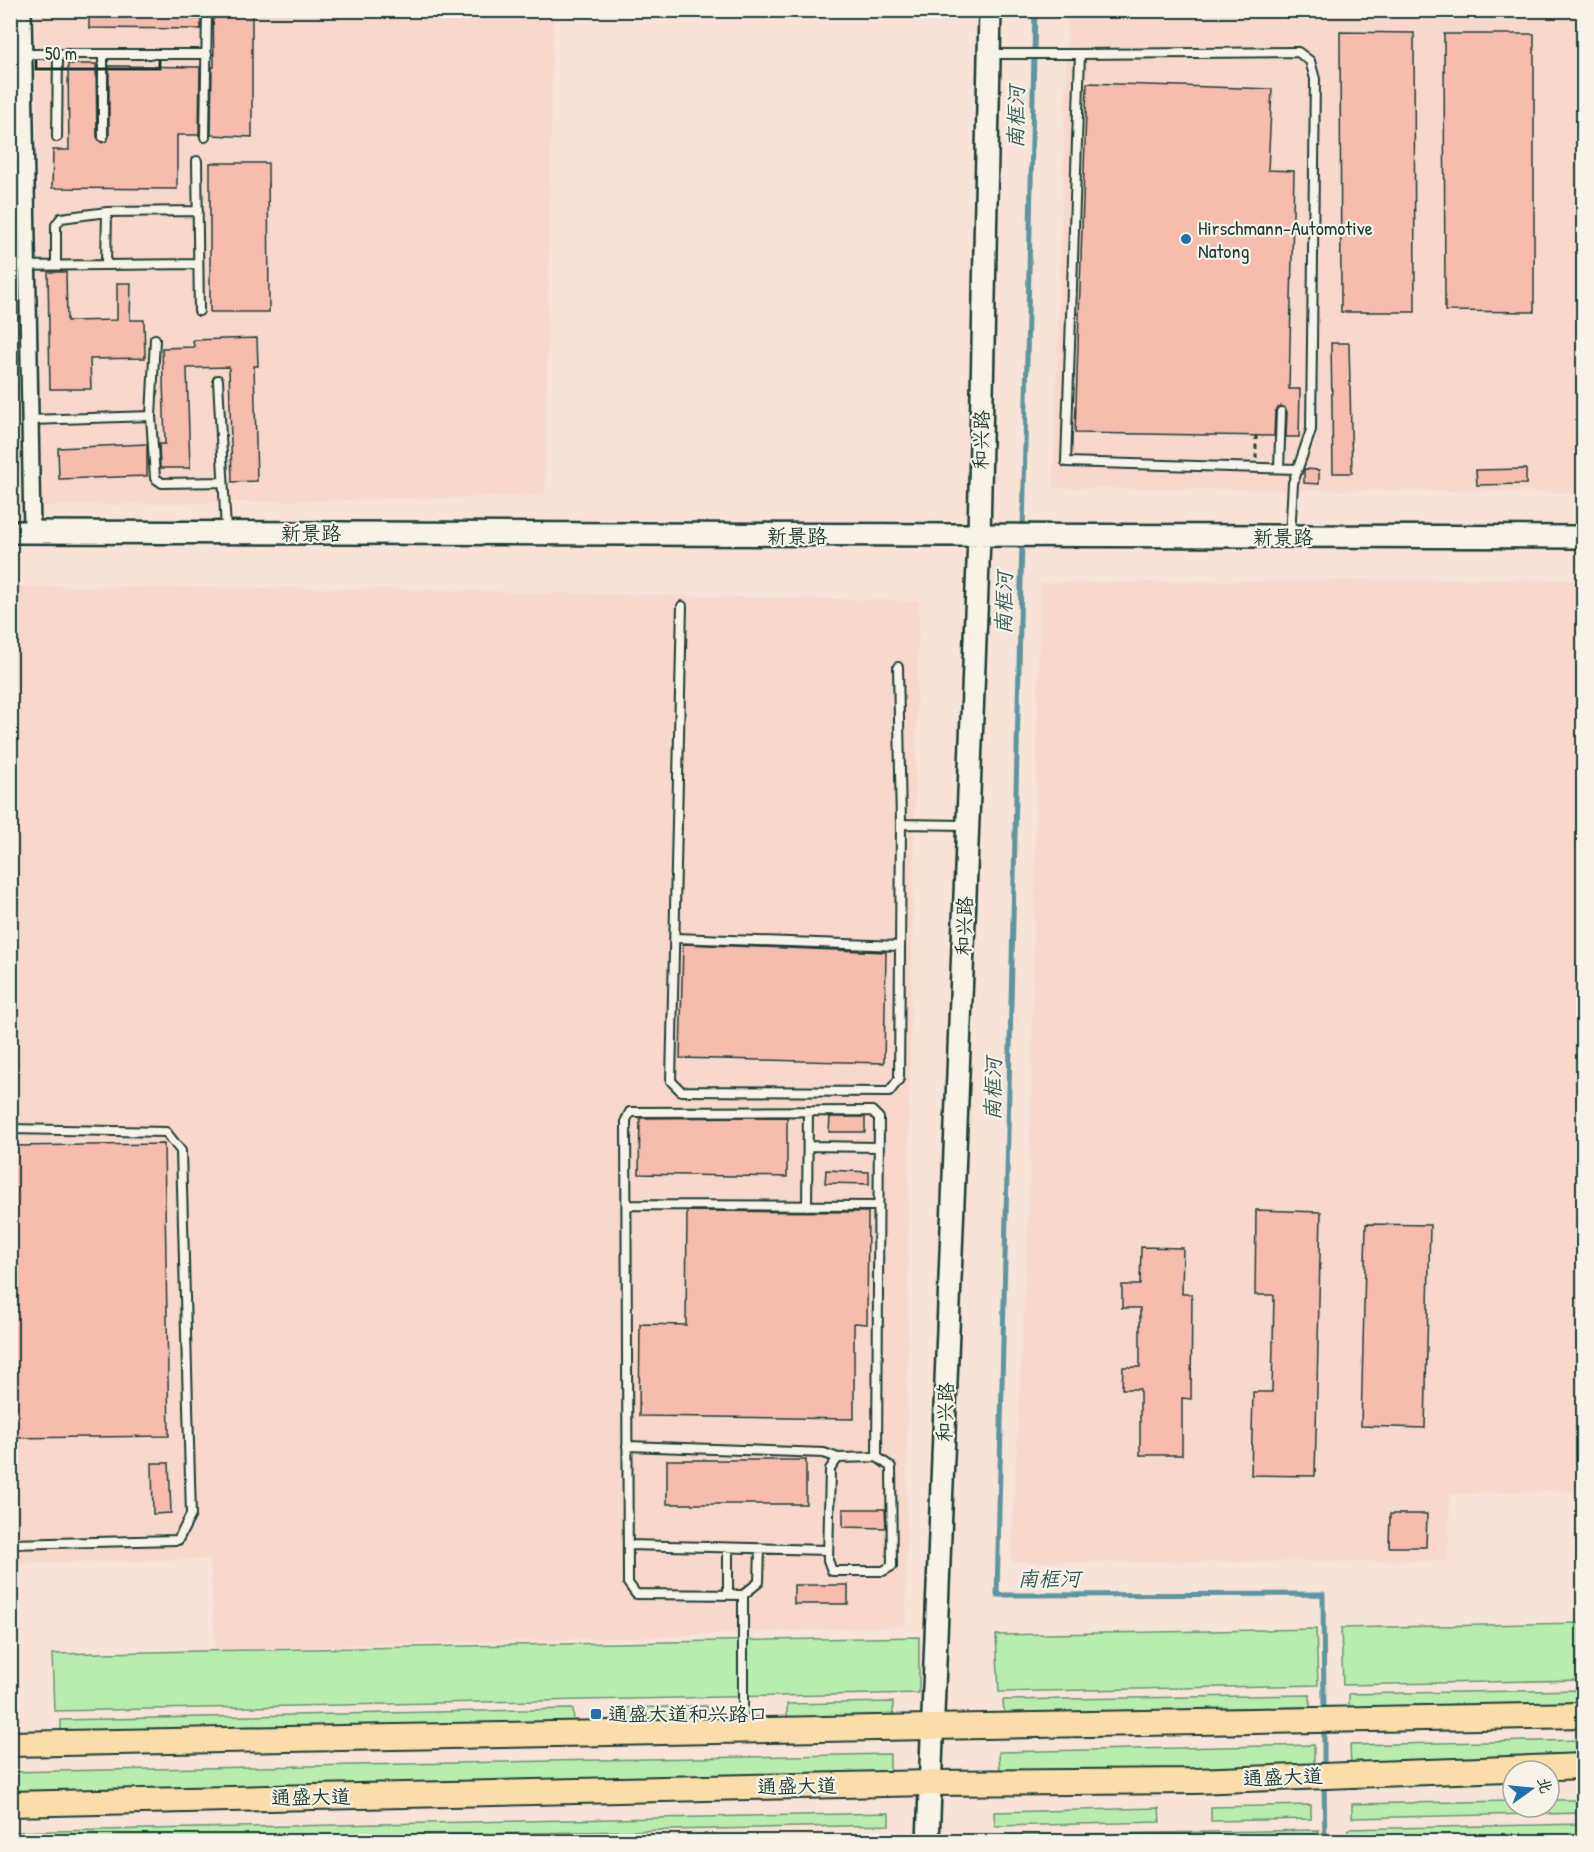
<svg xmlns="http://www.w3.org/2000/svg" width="1594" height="1852" font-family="'Patrick Hand','LXGW WenKai TC',sans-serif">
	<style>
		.built { fill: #f7d8cb }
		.green { fill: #b8edaf; stroke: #6c9572; stroke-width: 1.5 }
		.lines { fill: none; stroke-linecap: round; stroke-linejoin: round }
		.stream { stroke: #5d95a0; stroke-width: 5 }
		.building { fill: #f6bdae; stroke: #1f3d34; stroke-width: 1.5 }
		.lane-casing { stroke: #1f3d34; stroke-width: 12 }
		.street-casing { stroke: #1f3d34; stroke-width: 20 }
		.secondary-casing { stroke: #1f3d34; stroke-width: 26 }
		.primary-casing { stroke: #1f3d34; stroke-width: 28 }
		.path { stroke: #1f3d34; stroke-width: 3; stroke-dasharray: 4.5 4.5; stroke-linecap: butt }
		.lane { stroke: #f7f3e8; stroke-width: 8 }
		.street { stroke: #f7f3e8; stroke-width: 15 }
		.secondary { stroke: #f7f3e8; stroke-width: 21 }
		.primary { stroke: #faddab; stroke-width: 24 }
		.poi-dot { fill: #1f6fb2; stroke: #f7f3e8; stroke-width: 2 }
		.labels { text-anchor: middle; stroke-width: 4.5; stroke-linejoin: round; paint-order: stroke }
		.poi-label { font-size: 20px; fill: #1f3d34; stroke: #f7f3e8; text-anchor: start }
		.street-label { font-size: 20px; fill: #1f3d34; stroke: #f7f3e8 }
		.water-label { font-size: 21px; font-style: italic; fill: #345a58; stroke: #f7f3e8 }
	</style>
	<rect width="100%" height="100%" fill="#f7e3d7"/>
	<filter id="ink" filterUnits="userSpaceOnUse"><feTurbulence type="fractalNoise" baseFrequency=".0167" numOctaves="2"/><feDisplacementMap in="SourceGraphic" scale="12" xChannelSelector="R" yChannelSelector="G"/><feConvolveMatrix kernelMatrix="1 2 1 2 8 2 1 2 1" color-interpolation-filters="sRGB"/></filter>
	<g filter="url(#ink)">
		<path class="built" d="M1464 10 1583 11 1534 13H1583V492L1053 488 1068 20 1326 13 1464 14Z
			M36 11H553L545 496 42 506Z
			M1468 579 1583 580V1490L1450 1494 1448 1561 1011 1562 1029 1200 1040 583Z
			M10 586 378 589 919 601 909 1102 906 1626 619 1638 215 1649 210 1559 11 1564Z"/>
		<path class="green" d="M1583 1623V1680L1343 1685 1341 1628Z
			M1316 1629 1318 1685 999 1692 996 1635Z
			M919 1637V1693L54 1711 52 1654Z
			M1583 1690V1702L1349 1707V1694Z
			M1310 1695V1707L1004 1713 1003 1700Z
			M893 1702V1715L787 1717V1704Z
			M706 1706 707 1719 625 1721V1708Z
			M573 1709 574 1722 61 1733V1720Z
			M1583 1740V1762L1351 1766 1350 1745Z
			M1314 1745V1767L1000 1773 999 1752Z
			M890 1754V1775L11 1793 10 1772Z
			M1549 1800H1583V1813L1352 1818V1804L1513 1801V1807H1549Z
			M1311 1805V1819L1211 1821V1807Z
			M1159 1808 1160 1822 995 1826 994 1812Z
			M889 1813V1825L171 1841H10L11 1832Z
			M1583 1824V1841H1348V1829Z
			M1319 1830V1842L999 1841V1836Z
			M881 1838V1841H728Z"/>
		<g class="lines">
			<path class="stream" d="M1023 531 1035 10
				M1022 540 997 1595 1323 1594 1324 1713
				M1324 1725V1770
				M1324 1782 1325 1842"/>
		</g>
		<path class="building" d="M89 10H201V29L89 28Z
			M213 10H252V137L211 135 212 67H214Z
			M1340 32 1414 33 1415 312H1341Z
			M1444 34H1534V312L1445 311Z
			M68 64H96L97 137 102 143 109 137V66L200 67 199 135H177V189L52 188 53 150H69Z
			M1087 83 1272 89 1268 170 1294 171 1289 389H1300L1299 437H1286L1287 412 1281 406 1275 411 1274 436 1075 433Z
			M210 163H268L269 312H210Z
			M48 272H66L67 321 117 320V283H131L130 320H144L145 358 90 359 91 389H50Z
			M257 338 258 366H254L257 481 232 482 229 367 187 368 190 468H160L159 444H165L162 348 194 347 193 340Z
			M1331 343H1349L1352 473H1333Z
			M147 444V476L59 479 58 448Z
			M1304 469 1319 470V484L1304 483Z
			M1526 469V484L1477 485 1476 470Z
			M683 944 886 952 884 1063 680 1058Z
			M787 1117V1177L639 1174 640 1118Z
			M830 1117H865V1132H829Z
			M164 1144 169 1436 10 1438V1146Z
			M826 1170 869 1172V1184L825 1183Z
			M1256 1210 1321 1212 1315 1476 1251 1475 1253 1392H1272L1274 1295H1255Z
			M687 1211 868 1212 867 1324 854 1323V1419L639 1416 640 1324 686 1325Z
			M1366 1224 1430 1225 1425 1428 1361 1426Z
			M1141 1247 1183 1248 1182 1294H1192L1191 1399 1182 1398V1455H1140V1389H1122L1123 1367H1140V1308H1122V1285H1140Z
			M667 1460H806V1504H667Z
			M152 1463H169L171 1513 153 1514Z
			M843 1509H885L886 1528 843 1527Z
			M1390 1514H1427L1426 1547H1389Z
			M794 1585H848V1604H794Z"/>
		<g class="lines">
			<g class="lane-casing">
				<path id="lane" d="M24 54H207
					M103 54V137
					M990 54H1080
					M10 80 24 79
					M57 137 58 54
					M205 137 207 10
					M197 161 199 311
					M56 265V225L61 218 107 212 198 211
					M106 265 107 212
					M10 266 198 264
					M155 339 151 416 155 478 162 483 223 482
					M218 380 226 531
					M30 420 151 416
					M1279 468 1281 412
					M1290 536 1293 483 1311 430 1315 79 1310 61 1298 52 1080 54 1066 462 1297 469
					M682 606 671 1081 681 1091 889 1092 899 1079 901 824 898 667
					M901 824 966 825
					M675 938 900 946
					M10 1129 166 1132 181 1151 191 1515 178 1540 10 1544
					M808 1146 878 1147
					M627 1205 878 1206
					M807 1206 808 1111
					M627 1446 824 1453 838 1458
					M628 1545 828 1550
					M728 1595V1548
					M743 1595 759 1582 760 1548
					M743 1728V1595L636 1594 628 1583 626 1120 630 1112 872 1111 879 1118 877 1457 891 1467 892 1566 883 1571H832L828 1560 830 1469 838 1458 877 1457"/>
			</g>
			<g class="street-casing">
				<path id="street" d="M23 10 32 532"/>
			</g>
			<g class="secondary-casing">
				<path id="secondary" d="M10 532 1584 537
					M928 1842 979 537 990 10"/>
			</g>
			<g class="primary-casing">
				<path id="primary" d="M10 1744 1584 1715
					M10 1804 929 1783 1195 1781 1584 1766"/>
			</g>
			<path class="path" d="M1256 458V436"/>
			<use href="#lane" class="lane"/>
			<use href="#street" class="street"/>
			<use href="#secondary" class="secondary"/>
			<use href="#primary" class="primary"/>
		</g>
	</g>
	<g class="poi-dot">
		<circle cx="1186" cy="239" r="6"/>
		<rect x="590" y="1708" width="12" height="12" rx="3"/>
	</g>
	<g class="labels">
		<g class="poi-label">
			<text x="1198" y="235">Hirschmann-Automotive<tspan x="1198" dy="23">Natong</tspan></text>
			<text x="608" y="1721">通盛大道和兴路口</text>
		</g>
		<g class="street-label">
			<text transform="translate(981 440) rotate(-89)" y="7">和兴路</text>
			<text x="311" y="540">新景路</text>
			<text x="797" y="543">新景路</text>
			<text x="1283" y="544">新景路</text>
			<text transform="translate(964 926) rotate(-88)" y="7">和兴路</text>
			<text transform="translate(945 1412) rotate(-88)" y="7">和兴路</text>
			<text transform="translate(1283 1777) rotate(-2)" y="7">通盛大道</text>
			<text transform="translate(797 1786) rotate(-1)" y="7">通盛大道</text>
			<text transform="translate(311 1797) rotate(-1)" y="7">通盛大道</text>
		</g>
		<g class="water-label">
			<text transform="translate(1016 117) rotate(-89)" y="7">南框河</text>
			<text transform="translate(1004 603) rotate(-89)" y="7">南框河</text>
			<text transform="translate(993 1089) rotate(-89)" y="7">南框河</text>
			<text x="1049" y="1586">南框河</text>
		</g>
	</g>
	<rect width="1594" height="1852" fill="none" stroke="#f7f3e8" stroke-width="36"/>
	<rect x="18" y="18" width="1558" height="1816" fill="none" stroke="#1f3d34" stroke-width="2" filter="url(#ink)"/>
	<g transform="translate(1531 1789) rotate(75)"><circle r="28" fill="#f7f3e8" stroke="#a1aaa0" stroke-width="1.5"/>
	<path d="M0-4.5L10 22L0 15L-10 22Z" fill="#1f6fb2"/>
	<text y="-9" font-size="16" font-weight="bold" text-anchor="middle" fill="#1f3d34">北</text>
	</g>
	<path d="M36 60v9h124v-9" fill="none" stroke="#1f3d34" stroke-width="3"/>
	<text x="45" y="60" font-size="18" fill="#1f3d34" stroke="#f7f3e8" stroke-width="4.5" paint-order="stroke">50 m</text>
</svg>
